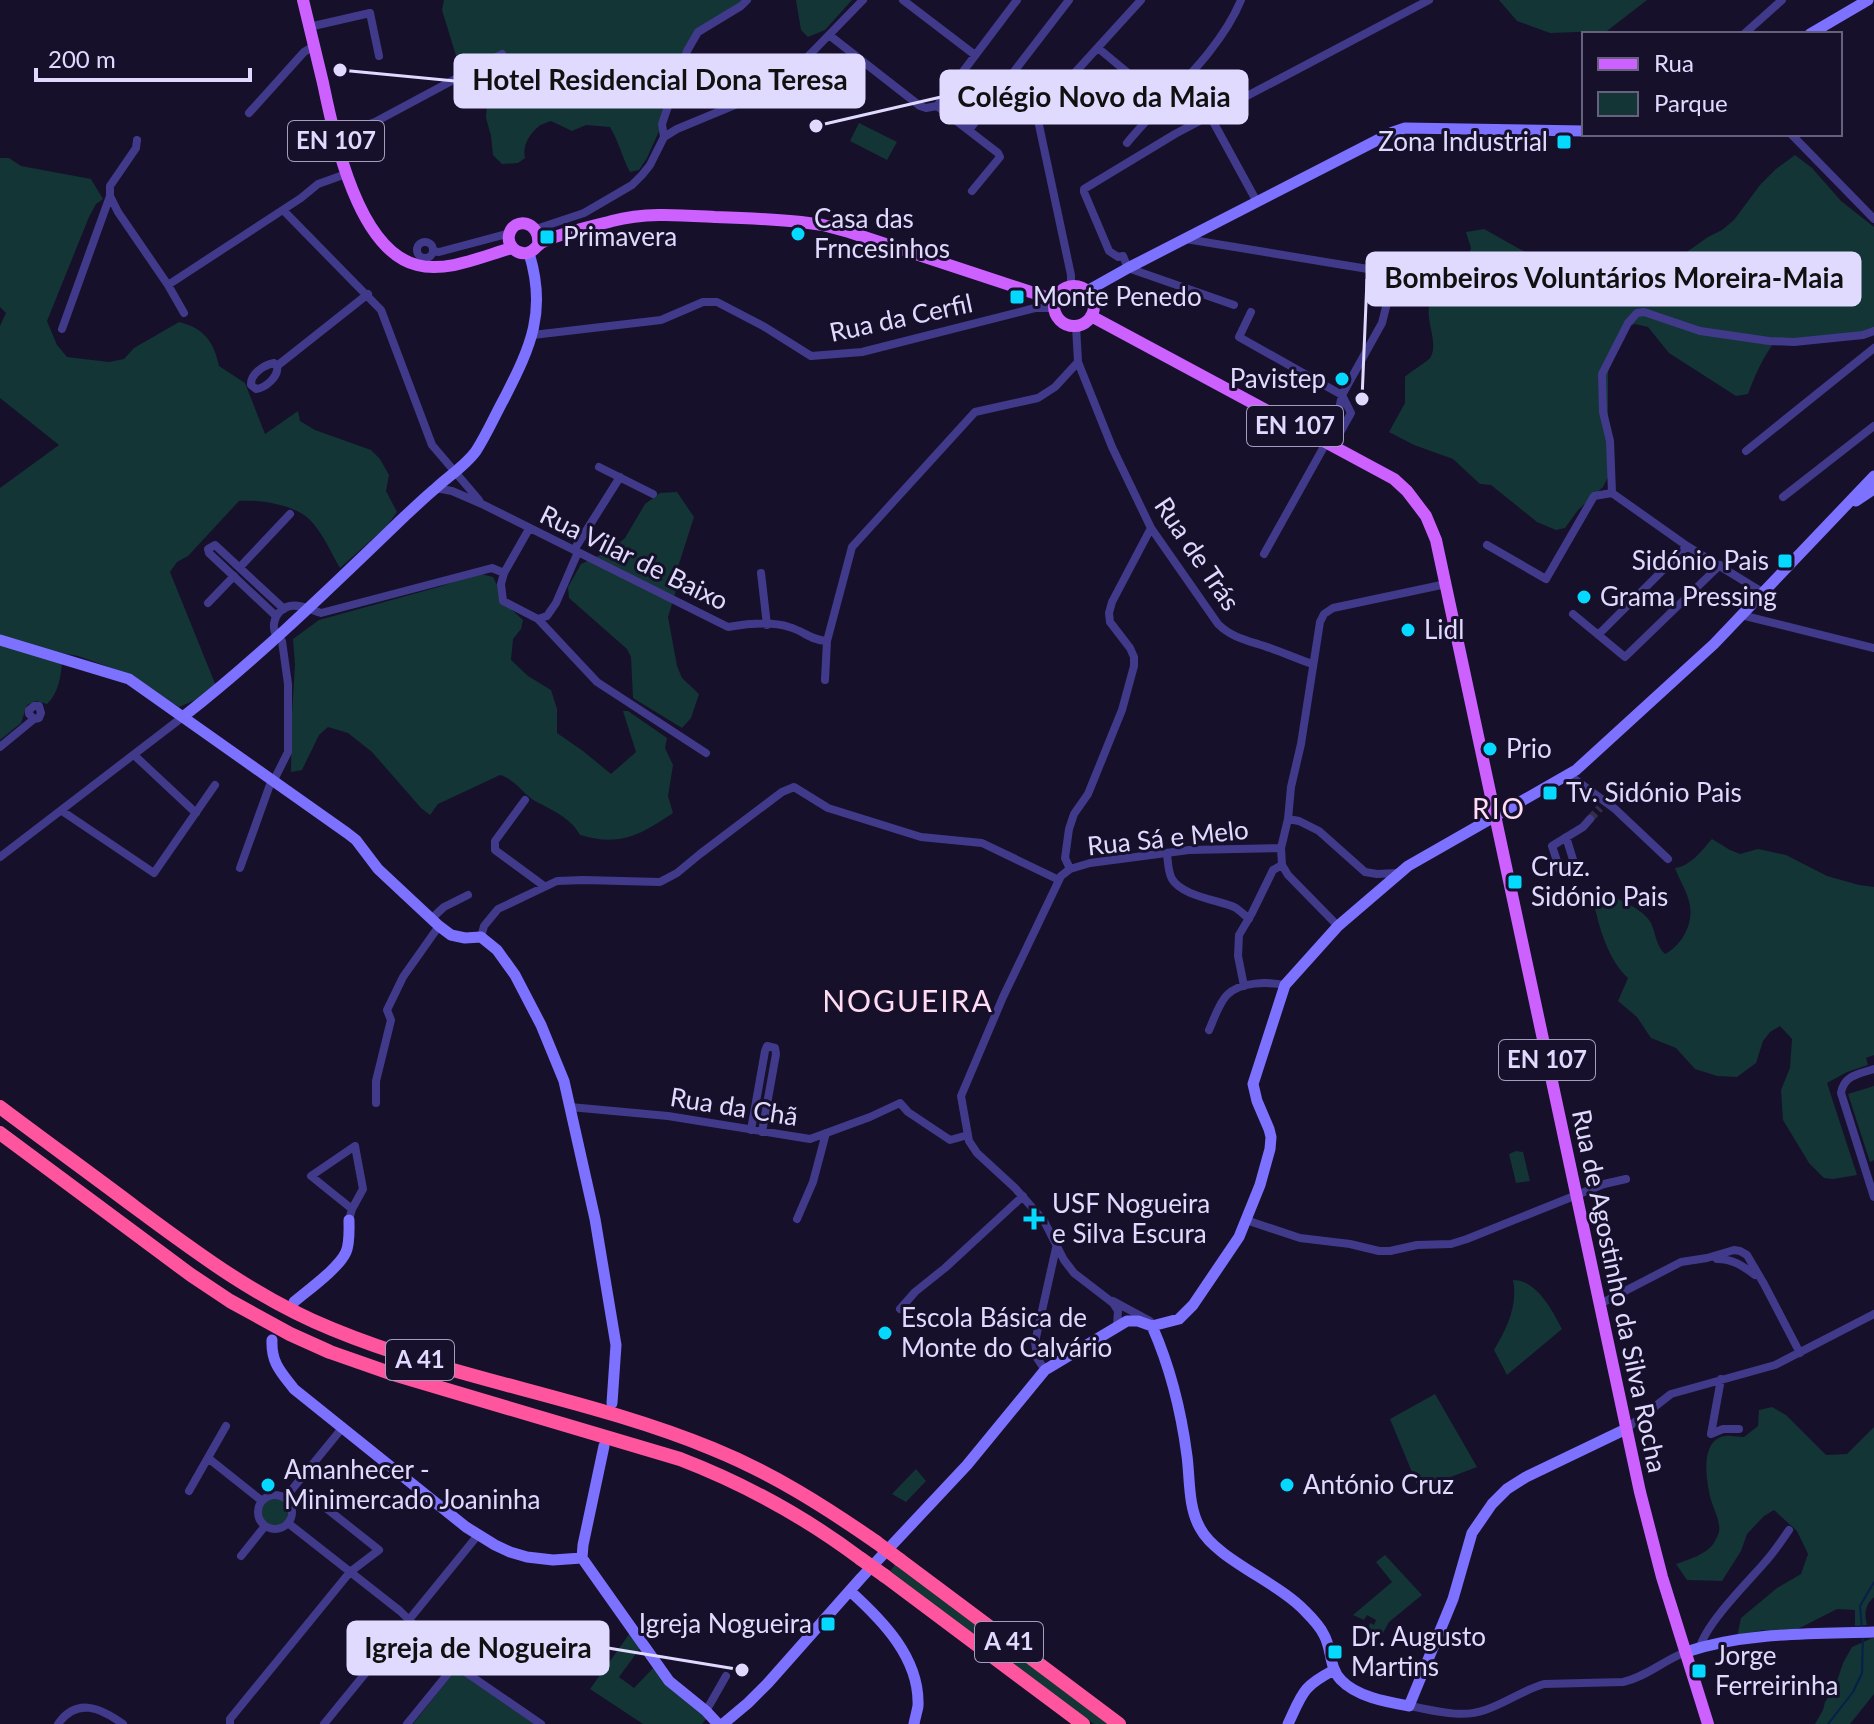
<svg xmlns="http://www.w3.org/2000/svg" width="1874" height="1724" font-family="Lato,sans-serif">
	<style>
		.green { fill: #133535 }
		.lines { fill: none; stroke-linecap: round; stroke-linejoin: round }
		.stream { stroke: #091e4b; stroke-width: 2 }
		.street-tunnel { stroke: #342e4b; stroke-width: 8; stroke-dasharray: 8 4; stroke-linecap: butt }
		.street { stroke: #413a8b; stroke-width: 8 }
		.secondary { stroke: #7d71ff; stroke-width: 11 }
		.primary { stroke: #cd61ff; stroke-width: 12 }
		.highway { stroke: #ff559e; stroke-width: 14 }
		.highway-bridge { stroke: #ff559e; stroke-width: 14 }
		.poi-dot { fill: #06d9ff; stroke: #16102b; stroke-width: 3 }
		.labels { text-anchor: middle; stroke-width: 6; stroke-linejoin: round; paint-order: stroke }
		.shield { fill: #16102b; stroke: #a49dbf; stroke-width: 2 }
		.shield-label { font-size: 24px; font-weight: bold; fill: #e1daff }
		.poi-label { font-size: 26px; fill: #e1daff; stroke: #16102b; text-anchor: start }
		.street-label { font-size: 26px; fill: #e1daff; stroke: #16102b }
		.neighbourhood-label { font-size: 28px; letter-spacing: 2px; fill: #ffdcf1; stroke: #16102b }
		.quarter-label { font-size: 30px; letter-spacing: 2px; fill: #ffdcf1; stroke: #16102b }
		.leader { fill: none; stroke: #e1daff; stroke-width: 3 }
		.callout-dot { fill: #e1daff; stroke: #16102b; stroke-width: 3 }
		.callout { fill: #e1daff; stroke: #e1daff; stroke-width: 3 }
		.callout-label { font-size: 28px; text-anchor: middle; font-weight: bold; fill: #111 }
	</style>
	<rect width="100%" height="100%" fill="#16102b"/>
	<path class="green" d="M444 0H741L733 13 688 44 680 58 676 79 664 120 647 158 639 170 630 172C622 157 619 142 610 127L586 125 572 131 551 121C546 123 541 124 538 127 529 134 522 147 525 158L518 163 502 164 493 155 491 136 486 118 487 103 492 95 502 86 505 75 496 62H487L461 72 442 10Z
		M796 0H852L825 30 808 37 801 30Z
		M1499 0H1647L1607 31 1550 33 1517 21Z
		M859 123 897 142 887 160 850 141Z
		M1795 155 1812 168 1841 201 1874 227V330L1830 338 1776 340C1763 357 1755 375 1748 394L1736 396 1669 353 1648 327 1635 324 1627 327 1612 355 1608 372V477L1603 487 1578 510 1565 528 1556 530 1537 522 1491 485 1480 484 1453 459 1414 445 1389 432 1405 403V377C1410 372 1428 361 1430 358 1439 345 1426 321 1429 307 1430 303 1434 300 1436 296L1451 295 1458 286 1471 248 1466 232 1484 229 1525 252 1557 259 1599 255 1617 263 1647 267 1671 263 1708 237 1722 230 1734 220 1760 185 1776 169Z
		M0 158H9L21 166 91 179 103 199 96 204 89 217 47 321 57 345 67 357 109 362 124 359 134 348 179 322C204 328 214 342 219 366L245 383 265 434 298 411 300 421 315 430 371 450 380 459 389 475 386 491 397 512 387 526 340 568C331 553 323 533 310 520 296 505 258 499 239 501L188 556 177 562 170 572 216 686 200 698 179 707 126 674 106 666 78 656 55 652 0 636V488L59 445 0 398V326L6 313 0 307Z
		M677 492 694 517 678 567V584L668 617 677 666 682 678 699 694 691 718 682 728 633 698 631 657 627 649 569 598 568 587 581 564 611 550 625 538 645 504 660 493Z
		M477 573 493 577 498 587 500 599 523 620 521 629 513 639 511 660 528 676 551 690 557 709V733L583 751 611 774 636 752 623 711H628L667 738 665 748 673 765 668 796 673 813C640 835 620 847 580 835 571 818 552 810 535 801 522 793 515 779 500 775L438 804 430 815 421 808 372 752 348 733 328 727 319 735 302 770 291 772 292 713 295 665 293 639 319 620 442 586Z
		M0 645 62 662C61 677 58 694 47 704L36 701 27 705 21 723 0 740Z
		M1712 839 1730 850 1740 854 1758 849 1786 855 1827 876 1859 885 1874 887V1055L1866 1058 1868 1065 1847 1072 1827 1083 1857 1175 1833 1179 1824 1178 1809 1163 1783 1120 1781 1090 1790 1068 1792 1039 1780 1026 1770 1032 1763 1041 1756 1063 1737 1077 1717 1076 1695 1069 1676 1048 1651 1038 1637 1017 1618 1001 1628 978C1610 962 1600 931 1595 908L1600 901 1612 896C1625 903 1643 909 1651 923 1656 934 1656 946 1665 954 1684 944 1696 919 1688 898 1685 888 1679 879 1675 868 1691 866 1702 850 1712 839Z
		M1874 1086V1160L1870 1162 1848 1094Z
		M1516 1151 1523 1152 1530 1181 1516 1183 1509 1154Z
		M1513 1280C1537 1280 1552 1310 1562 1329L1507 1375 1494 1350C1507 1328 1518 1306 1513 1280Z
		M1435 1394 1477 1467 1419 1489 1390 1419Z
		M1772 1407 1786 1415 1826 1455 1847 1454 1874 1427V1597C1865 1605 1864 1614 1867 1625L1855 1626V1610L1837 1609 1790 1633 1762 1630 1737 1637 1741 1618 1777 1588 1801 1574 1808 1554 1797 1531 1774 1510 1764 1516 1747 1534 1741 1551 1722 1581 1687 1580 1676 1564C1690 1559 1705 1555 1714 1543 1715 1541 1719 1533 1719 1532 1721 1520 1712 1507 1710 1496 1706 1478 1700 1440 1725 1436 1730 1435 1738 1437 1744 1437L1758 1426 1759 1410Z
		M916 1469 926 1481 906 1502 892 1494Z
		M260 1512a14 14 0 1 1 28 0a14 14 0 1 1-28 0Z
		M1385 1555 1422 1595 1389 1622 1383 1633 1376 1630 1374 1632 1368 1628 1370 1623 1374 1625 1376 1620 1367 1615 1364 1620 1353 1615 1392 1582 1376 1562Z
		M895 1565 1108 1724H1094L890 1571Z
		M630 1633 641 1647 619 1677 634 1688 655 1666 707 1718 702 1724H643L590 1689Z
		M1872 1638H1874V1694L1850 1724H1815L1823 1710 1825 1702 1835 1687 1843 1663 1852 1647Z
		M454 1672 460 1673 535 1724H413Z"/>
	<g class="lines">
		<path class="stream" d="M1862 1629 1860 1606 1874 1582
			M1828 1724 1853 1692 1862 1673 1863 1636"/>
		<path class="street-tunnel" d="M1590 819 1600 808"/>
		<path class="street" d="M903 0 975 55
			M309 27 370 13 379 56
			M1744 34 1782 0
			M829 35 920 106 926 108 937 106 1017 0
			M1098 48 1163 102
			M937 106 998 153 1000 157 972 191
			M249 113 304 52 314 46
			M1210 116 1257 202
			M969 130 1069 0
			M1791 134 1874 219
			M335 137 375 122 502 54 523 96
			M664 137 677 129 759 95 787 78 863 0
			M137 140 136 148 110 186V196L118 212 168 285 184 313
			M1127 143C1164 98 1219 54 1241 0
			M283 210 381 310 432 445 479 500
			M536 229 584 213 632 185 642 175 650 165 664 137 662 124 687 51 698 32 741 6 747 0
			M1186 239 1368 269 1452 289
			M417 250a8 8 0 1 1 16 0a8 8 0 1 1-16 0Z
			M433 251 439 252 510 233
			M168 285 301 198 318 184 346 174
			M1071 287V275L1039 125 1040 117 1050 100 1141 0
			M1234 305 1128 268 1123 256 1118 257 1109 251 1084 192V189L1175 134 1429 0
			M1251 312 1239 337 1342 395
			M1076 326 1078 362 1112 447 1151 528 1218 624C1233 639 1251 641 1270 648 1284 653 1298 659 1312 664
			M62 329 110 196
			M533 335 661 320 703 302H717L763 326 811 356 862 352 1035 308H1054
			M277 366C279 377 265 388 256 389L251 385C250 374 264 365 274 363L277 366 368 294
			M1326 443 1337 438 1351 413 1342 395
			M1746 451 1874 348
			M599 467 653 494
			M436 488 452 491 482 504 728 627C746 624 771 621 789 627 804 631 810 640 827 641
			M1612 493 1610 441 1603 412 1602 374 1628 323 1637 313 1644 312 1700 331 1769 341 1794 342 1863 335 1874 331
			M1783 497 1874 426
			M529 529 504 573 501 584 503 601 538 619 547 616 556 603 578 552
			M1487 545 1546 579 1594 496 1612 493 1687 546 1762 592
			M574 550 620 477
			M1264 554 1326 443V430L1339 409 1342 395 1382 323 1394 275
			M240 567 290 514
			M761 573 767 625
			M208 603 234 576
			M1573 614 1625 657 1720 565
			M1741 615 1874 648
			M276 616 209 553 208 549 215 545 284 609
			M538 619 597 682 706 753
			M1599 634 1687 546
			M825 680 827 641 852 547 975 412 1038 398 1055 387 1078 362
			M0 747 34 719 39 718 41 713 39 706H34L29 710V714L34 719
			M134 755 196 813
			M1569 775 1615 809 1668 859
			M274 780 288 752V684L282 641C268 632 273 610 290 606 300 604 311 610 321 613L492 568 504 573
			M525 800 495 841V850L544 886
			M62 811 154 873 215 785
			M1288 819 1299 821 1319 831 1365 872 1377 874 1398 873
			M1566 837 1575 866 1560 870 1552 846 1583 827 1590 819
			M1281 848 1288 819 1291 787 1301 744 1320 622 1324 614 1333 608 1446 584
			M1167 854C1168 862 1168 872 1172 879 1182 896 1218 900 1234 907 1240 910 1244 915 1249 919
			M0 857 184 716
			M240 868 272 779
			M1070 869 1065 858 1069 829 1074 814 1088 794 1122 710 1134 666V657L1130 648 1110 622 1109 613 1112 602 1151 528
			M431 919 444 907 468 895
			M481 937 484 926 498 909 557 881 583 880 660 882 677 873 700 854 782 792 794 787 828 808 921 837 982 843 1059 880
			M1244 986 1238 956 1239 935 1252 913 1273 870 1282 865
			M1209 1030C1214 1019 1219 1003 1227 995 1241 981 1268 982 1285 985
			M1874 1069C1859 1074 1844 1075 1841 1093L1874 1197
			M376 1103V1081L391 1020 387 1010 403 977 439 926
			M570 1107 668 1116 810 1139 870 1117 900 1103 908 1112 950 1140 968 1135
			M751 1130 765 1051 767 1046 775 1048 776 1054 762 1132
			M797 1219 813 1182 826 1133
			M349 1220 352 1209 363 1189 355 1146 311 1176 352 1209
			M1246 1220 1300 1238 1350 1244 1379 1251H1390L1417 1245 1451 1244 1467 1239 1604 1184 1626 1179
			M1717 1259C1733 1259 1743 1266 1755 1275
			M1113 1301 1150 1321
			M1600 1304 1681 1262 1707 1258 1734 1250 1740 1251 1747 1255 1764 1284 1800 1353
			M900 1309 915 1292 945 1268 1023 1196
			M1117 1326 1118 1311 1113 1303 1074 1273 1064 1260 1044 1221 1015 1188 977 1153 969 1141 961 1096 1003 997 1061 876 1070 869 1090 863 1189 850 1281 848 1282 865 1288 875 1338 926
			M1045 1370 1037 1358 1035 1342 1056 1248
			M1721 1379 1711 1434 1723 1429H1739
			M1626 1429 1671 1394 1775 1365 1874 1314
			M208 1458 262 1501
			M189 1491 226 1426
			M258 1512a17 17 0 1 1 34 0a17 17 0 1 1-34 0Z
			M285 1498 343 1427
			M288 1523 400 1611 455 1665 541 1724
			M241 1556 265 1526
			M1700 1647C1707 1622 1749 1581 1766 1561 1775 1551 1782 1540 1789 1530
			M1409 1706C1433 1710 1461 1719 1485 1710 1506 1703 1523 1690 1544 1684L1623 1682C1646 1677 1664 1660 1686 1652
			M706 1711 726 1676
			M58 1724C77 1697 101 1708 123 1724
			M230 1724V1719L350 1572 379 1550 326 1508
			M324 1724 478 1535
			M407 1724 455 1665"/>
		<path class="secondary" d="M1810 34 1868 0
			M1087 291 1128 268 1393 132 1405 128 1584 131
			M1856 501 1874 489
			M0 640 129 679 347 833 356 840 378 869 439 926 451 935 465 938 481 937 497 950 515 975 541 1025 564 1081 595 1219 616 1345 612 1403
			M184 716C262 655 333 585 405 516 415 507 425 497 436 488 449 476 466 465 476 451 487 434 495 415 505 397 531 346 547 311 529 253
			M294 1302C308 1290 339 1268 346 1252 350 1243 349 1230 349 1220
			M1152 1326C1171 1369 1181 1410 1187 1456 1190 1479 1188 1507 1200 1528 1216 1559 1278 1582 1305 1611 1312 1618 1320 1626 1324 1635 1332 1649 1329 1668 1341 1680 1357 1697 1387 1702 1409 1706L1453 1599 1472 1533 1492 1504 1507 1489 1526 1477 1626 1429
			M272 1340C271 1363 281 1372 294 1389L466 1527 495 1545 510 1552 527 1557 553 1560 582 1558
			M604 1446 583 1545 582 1558 669 1681 706 1711 718 1724
			M850 1591C882 1620 920 1658 918 1706 917 1712 915 1718 914 1724
			M1686 1652C1745 1632 1812 1634 1874 1632
			M723 1724 748 1703 768 1683 861 1578 967 1465 1045 1370 1127 1321H1138L1152 1326 1179 1319 1193 1305 1239 1237 1260 1185 1270 1149 1271 1137 1269 1129 1257 1101 1253 1084 1285 985 1338 926 1408 866 1576 770 1714 644 1874 476
			M1288 1724C1303 1692 1302 1687 1334 1670"/>
		<path class="primary" d="M303 0C310 28 316 55 323 83 334 135 357 250 417 265 447 273 483 256 512 248
			M538 244C541 222 514 215 509 235 507 245 516 255 527 253 534 252 536 246 541 243 559 233 591 227 612 221 646 212 680 215 715 217 744 218 773 219 801 222L823 225 849 232 1046 297 1055 302
			M1054 306a20 20 0 1 1 40 0a20 20 0 1 1-40 0Z
			M1091 316 1394 479 1407 491 1426 516 1436 540 1640 1492 1662 1577 1708 1724"/>
		<path class="highway" d="M0 1107C45 1141 91 1174 136 1208 198 1254 260 1300 332 1329 455 1380 590 1398 713 1449 772 1473 824 1506 876 1542
			M0 1133 191 1275 230 1301 290 1334 330 1352 390 1373 680 1459C745 1484 805 1517 861 1559
			M900 1560 1119 1724
			M885 1576 1083 1724"/>
		<path class="highway-bridge" d="M876 1542 900 1560
			M861 1559 885 1576"/>
	</g>
	<g class="poi-dot">
		<rect x="1556" y="134" width="16" height="16" rx="4"/>
		<circle cx="798" cy="234" r="8"/>
		<rect x="539" y="229" width="16" height="16" rx="4"/>
		<rect x="1009" y="289" width="16" height="16" rx="4"/>
		<circle cx="1342" cy="379" r="8"/>
		<rect x="1777" y="553" width="16" height="16" rx="4"/>
		<circle cx="1584" cy="597" r="8"/>
		<circle cx="1408" cy="630" r="8"/>
		<circle cx="1490" cy="749" r="8"/>
		<rect x="1542" y="785" width="16" height="16" rx="4"/>
		<rect x="1507" y="874" width="16" height="16" rx="4"/>
		<path d="M1030 1207h8v8h8v8h-8v8h-8v-8h-8v-8h8z"/>
		<circle cx="885" cy="1333" r="8"/>
		<circle cx="268" cy="1485" r="8"/>
		<circle cx="1287" cy="1485" r="8"/>
		<rect x="820" y="1616" width="16" height="16" rx="4"/>
		<rect x="1327" y="1644" width="16" height="16" rx="4"/>
		<rect x="1691" y="1663" width="16" height="16" rx="4"/>
	</g>
	<g class="labels">
		<g class="shield">
			<rect x="288" y="121" width="96" height="40" rx="6"/>
			<rect x="1247" y="406" width="96" height="40" rx="6"/>
			<rect x="1499" y="1040" width="96" height="40" rx="6"/>
			<rect x="386" y="1340" width="68" height="40" rx="6"/>
			<rect x="975" y="1622" width="68" height="40" rx="6"/>
		</g>
		<g class="shield-label">
			<text x="336" y="149">EN 107</text>
			<text x="1295" y="434">EN 107</text>
			<text x="1547" y="1068">EN 107</text>
			<text x="420" y="1368">A 41</text>
			<text x="1009" y="1650">A 41</text>
		</g>
		<g class="poi-label">
			<text x="1548" y="151" text-anchor="end">Zona Industrial</text>
			<text x="814" y="228">Casa das<tspan x="814" dy="30">Frncesinhos</tspan></text>
			<text x="563" y="246">Primavera</text>
			<text x="1033" y="306">Monte Penedo</text>
			<text x="1326" y="388" text-anchor="end">Pavistep</text>
			<text x="1769" y="570" text-anchor="end">Sidónio Pais</text>
			<text x="1600" y="606">Grama Pressing</text>
			<text x="1424" y="639">Lidl</text>
			<text x="1506" y="758">Prio</text>
			<text x="1566" y="802">Tv. Sidónio Pais</text>
			<text x="1531" y="876">Cruz.<tspan x="1531" dy="30">Sidónio Pais</tspan></text>
			<text x="1052" y="1213">USF Nogueira<tspan x="1052" dy="30">e Silva Escura</tspan></text>
			<text x="901" y="1327">Escola Básica de<tspan x="901" dy="30">Monte do Calvário</tspan></text>
			<text x="284" y="1479">Amanhecer -<tspan x="284" dy="30">Minimercado Joaninha</tspan></text>
			<text x="1303" y="1494">António Cruz</text>
			<text x="812" y="1633" text-anchor="end">Igreja Nogueira</text>
			<text x="1351" y="1646">Dr. Augusto<tspan x="1351" dy="30">Martins</tspan></text>
			<text x="1715" y="1665">Jorge<tspan x="1715" dy="30">Ferreirinha</tspan></text>
		</g>
		<g class="street-label">
			<text transform="translate(901 318) rotate(-12)" y="9">Rua da Cerfil</text>
			<text transform="translate(1197 554) rotate(56)" y="9">Rua de Trás</text>
			<text transform="translate(634 558) rotate(26)" y="9">Rua Vilar de Baixo</text>
			<text transform="translate(1168 838) rotate(-6)" y="9">Rua Sá e Melo</text>
			<text transform="translate(734 1107) rotate(9)" y="9">Rua da Chã</text>
			<text transform="translate(1619 1291) rotate(78)" y="9">Rua de Agostinho da Silva Rocha</text>
		</g>
		<g class="neighbourhood-label">
			<text x="1499" y="819">RIO</text>
		</g>
		<g class="quarter-label">
			<text x="908" y="1012">NOGUEIRA</text>
		</g>
	</g>
	<path class="leader" d="M340 70L455 81M816 126L941 97M1362 399L1367 279M742 1670L608 1648"/>
	<g class="callout-dot">
		<circle cx="340" cy="70" r="8"/>
		<circle cx="816" cy="126" r="8"/>
		<circle cx="1362" cy="399" r="8"/>
		<circle cx="742" cy="1670" r="8"/>
	</g>
	<g class="callout">
		<rect x="455" y="55" width="409" height="52" rx="8"/>
		<rect x="941" y="71" width="306" height="52" rx="8"/>
		<rect x="1367" y="253" width="493" height="52" rx="8"/>
		<rect x="348" y="1622" width="260" height="52" rx="8"/>
	</g>
	<g class="callout-label">
		<text x="660" y="90">Hotel Residencial Dona Teresa</text>
		<text x="1094" y="107">Colégio Novo da Maia</text>
		<text x="1614" y="288">Bombeiros Voluntários Moreira-Maia</text>
		<text x="478" y="1658">Igreja de Nogueira</text>
	</g>
	<rect x="1582" y="32" width="260" height="104" fill="#16102b" stroke="#676180" stroke-width="2"/>
	<rect x="1598" y="58" width="40" height="12" fill="#cd61ff" stroke="#676180" stroke-width="2"/>
	<text x="1654" y="72" font-size="24" fill="#e1daff">Rua</text>
	<rect x="1598" y="92" width="40" height="24" fill="#133535" stroke="#676180" stroke-width="2"/>
	<text x="1654" y="112" font-size="24" fill="#e1daff">Parque</text>
	<path d="M36 68v12h214v-12" fill="none" stroke="#e1daff" stroke-width="4"/>
	<text x="48" y="68" font-size="24" fill="#e1daff" stroke="#16102b" stroke-width="6" paint-order="stroke">200 m</text>
</svg>
